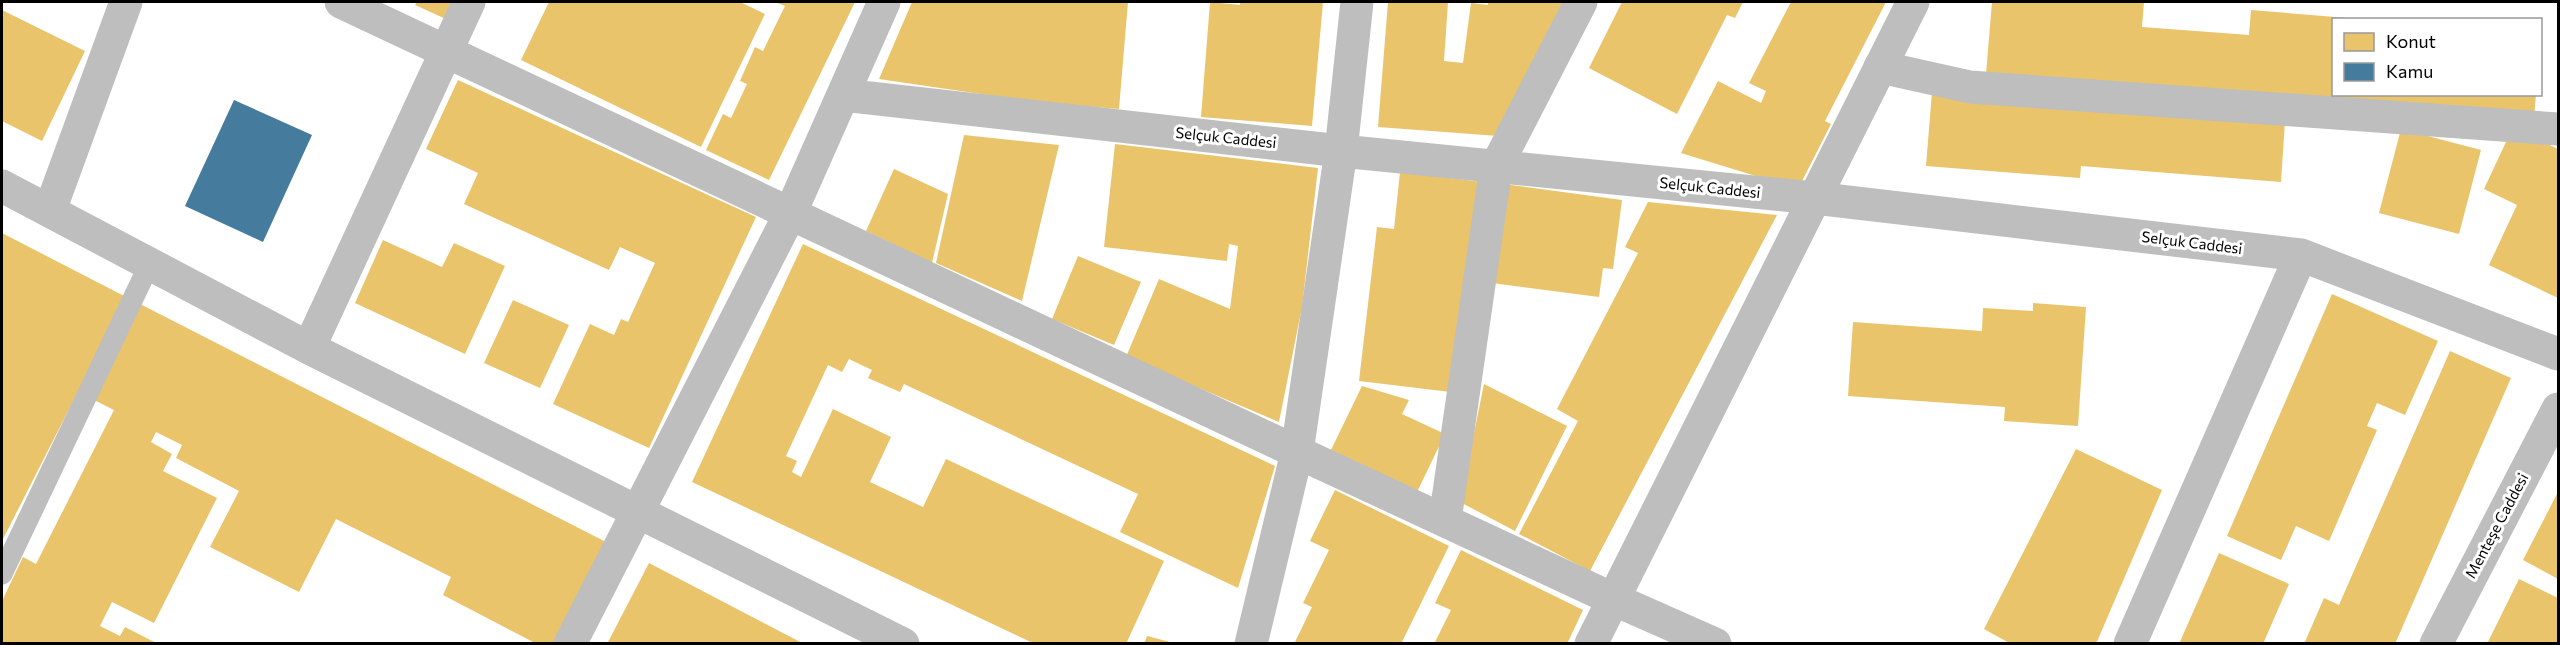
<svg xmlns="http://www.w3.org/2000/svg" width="2560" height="645" font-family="Commissioner,sans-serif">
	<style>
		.homes { fill: #e9c46a }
		.public { fill: #457b9d }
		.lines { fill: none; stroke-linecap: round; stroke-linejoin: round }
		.service { stroke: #bebebe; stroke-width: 21 }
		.minor { stroke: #bebebe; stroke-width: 33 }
		.tertiary { stroke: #bebebe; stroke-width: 33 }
		.labels { text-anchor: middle; stroke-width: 6; stroke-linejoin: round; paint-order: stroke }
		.street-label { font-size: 15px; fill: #000; stroke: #fff }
	</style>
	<rect width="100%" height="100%" fill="#fff"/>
	<path class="homes" d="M417 2H456L448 20 415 5Z
		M549 2H740L765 14 701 147 521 60Z
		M775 2H855L769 180 706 150 723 114 731 118 747 84 740 81 755 47 763 51 785 6Z
		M912 2H1128L1119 109 1035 102 879 79Z
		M1210 2 1240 5V2H1323L1312 126 1201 117Z
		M1388 2H1448L1444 61 1463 63 1471 3 1488 5V2H1564L1498 136 1378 127Z
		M1622 2H1743L1735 18 1727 15 1677 114 1589 68Z
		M1791 2H1886L1825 121 1831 124 1798 189 1681 153 1718 81 1761 103 1766 91 1749 83Z
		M1992 2H2144L2142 27 2249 35 2251 10 2348 18 2334 20V94H2536L2534 118 1986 74Z
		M2 10 85 51 42 141 2 121Z
		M458 80 756 217 649 448 553 404 590 324 614 335 621 319 628 322 655 263 620 247 609 270 464 204 478 173 426 149Z
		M1932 92 2285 121 2281 182 2081 166 2080 178 1926 166Z
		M2513 127 2558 149V298L2489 265 2517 205 2484 189Z
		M2401 129 2481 150 2459 234 2379 213Z
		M964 135 1059 145 1022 301 936 263Z
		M1115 144 1318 168 1302 307 1279 422 1126 357 1159 279 1230 309 1238 246 1229 244 1227 261 1104 247Z
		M894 169 948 194 932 263 866 231Z
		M1400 172 1483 182 1459 393 1359 381 1377 227 1394 229Z
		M1504 184 1622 200 1613 269 1603 268 1599 297 1492 283Z
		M1648 202 1777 215 1590 571 1519 534 1578 421 1557 409 1638 253 1625 247Z
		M2 233 126 297 2 541Z
		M383 240 442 267 454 243 505 266 465 354 355 303Z
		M803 244 1275 466 1238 588 1120 532 1138 494 904 384 900 392 868 378 872 370 849 359 842 372 828 365 786 456 797 461 792 472 801 477 833 409 891 437 870 482 923 507 946 459 1164 561 1126 644H1035L692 482Z
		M1078 256 1141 282 1114 345 1052 319Z
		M2332 294 2438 341 2405 415 2377 403 2367 426 2377 430 2329 541 2296 526 2281 560 2227 536Z
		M513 300 569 325 540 388 484 363Z
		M2033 303 2086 307 2078 426 2004 421 2005 407 1848 396 1853 322 1982 331 1983 308 2033 311Z
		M140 304 606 542 554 644H537L443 595 451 577 336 519 299 592 210 547 239 491 176 458 182 445 156 432 151 442 172 454 163 471 217 498 154 623 112 602 100 626 120 636 125 627 158 644H2V601L23 557 36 564 114 410 92 399Z
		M2450 351 2511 378 2395 644H2304L2324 598 2339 605Z
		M1484 384 1567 426 1515 531 1460 502Z
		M1362 386 1409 400 1402 414 1445 434 1417 492 1331 450Z
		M2076 449 2162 490 2096 644H2011L1984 629Z
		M1335 490 1449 546 1401 644H1294L1312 607 1303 603 1329 550 1310 541Z
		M2558 492V579L2523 560Z
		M1461 550 1583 610 1567 644H1434L1451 610 1435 603Z
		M2219 553 2289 584 2263 644H2179Z
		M649 563 760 621 804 644H607Z
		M2519 579 2558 598V644H2487Z
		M1147 636 1174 643V644H1144Z"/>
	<path class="public" d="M234 100 312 135 263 242 185 206Z"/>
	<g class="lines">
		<path class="service" d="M2 574 150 263"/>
		<path class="minor" d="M341 2 1297 452 1613 599 1715 644
			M1880 67 1970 87 2558 129
			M843 95 1341 151 1814 198 2301 255 2558 354
			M2 186 309 348 903 644
			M50 210 126 2
			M309 348 469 2
			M1445 520 1496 167 1581 2
			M570 644 790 214 884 2
			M1251 644 1297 452 1341 151 1357 2
			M2130 644 2301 255
			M2436 644 2558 409"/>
		<path class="tertiary" d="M1591 644 1913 2"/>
	</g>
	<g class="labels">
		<g class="street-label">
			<text transform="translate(1226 138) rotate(6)" y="5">Selçuk Caddesi</text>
			<text transform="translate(1710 188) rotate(6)" y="5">Selçuk Caddesi</text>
			<text transform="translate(2192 243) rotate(7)" y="5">Selçuk Caddesi</text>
			<text transform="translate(2497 526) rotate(-62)" y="5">Menteşe Caddesi</text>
		</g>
	</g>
	<rect width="2560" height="645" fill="none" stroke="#000000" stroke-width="6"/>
	<rect x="2332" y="18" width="210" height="78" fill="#ffffff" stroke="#999999" stroke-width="1.5"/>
	<rect x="2344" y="33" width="30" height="18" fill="#e9c46a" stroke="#999999" stroke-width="1.5"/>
	<text x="2386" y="48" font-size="18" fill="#000000">Konut</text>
	<rect x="2344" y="63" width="30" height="18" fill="#457b9d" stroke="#999999" stroke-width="1.5"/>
	<text x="2386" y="78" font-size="18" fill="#000000">Kamu</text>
</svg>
